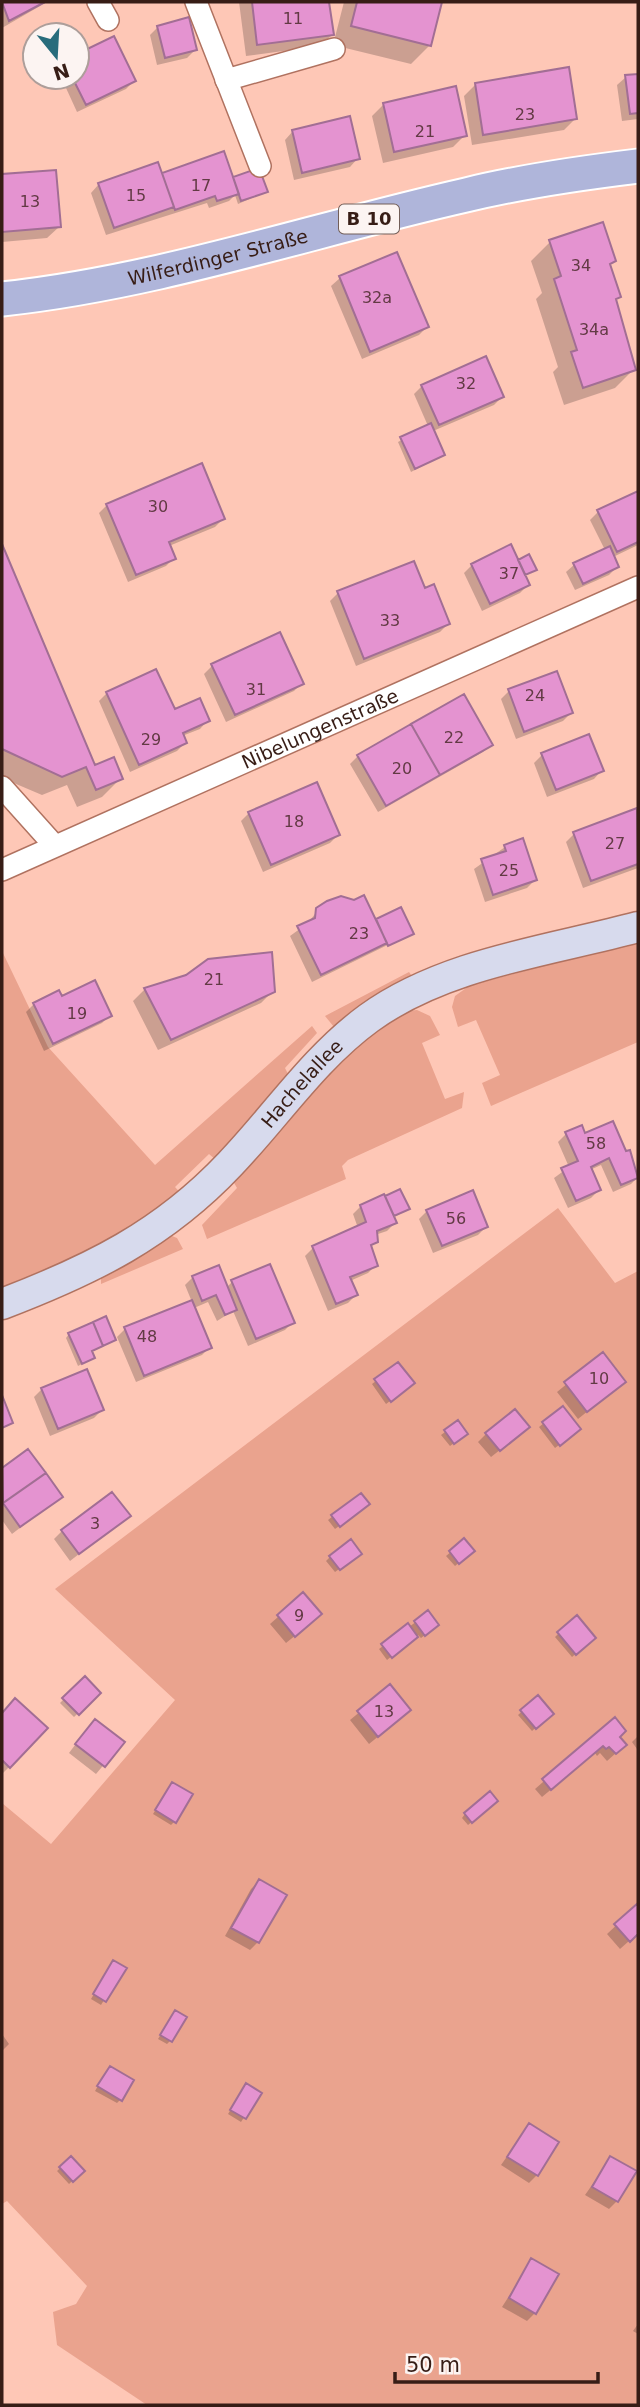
<svg xmlns="http://www.w3.org/2000/svg" width="640" height="2407" font-family="'DejaVu Sans',sans-serif">
	<style>
		.green { fill: #eaa38e }
		.shadow { fill: #0003 }
		.building { fill: #e493d0; stroke: #a26e94; stroke-width: 2 }
		.lines { fill: none; stroke-linecap: round; stroke-linejoin: round }
		.street-casing { stroke: #b07260; stroke-width: 24 }
		.secondary-casing { stroke: #b07260; stroke-width: 33 }
		.primary-casing { stroke: #fff; stroke-width: 37 }
		.street { stroke: #fff; stroke-width: 21 }
		.secondary { stroke: #d7daed; stroke-width: 30 }
		.primary { stroke: #afb5da; stroke-width: 33 }
		.labels { text-anchor: middle; stroke-width: 7; stroke-linejoin: round; paint-order: stroke }
		.number-label { font-size: 16px; fill: #623a44 }
		.shield { fill: #fcf4f2; stroke: #725e58; stroke-width: 2 }
		.shield-label { font-size: 18px; font-weight: bold; fill: #371d16 }
		.street-label { font-size: 19px; fill: #371d16; stroke: #fcf4f2 }
	</style>
	<rect width="100%" height="100%" fill="#fec7b6"/>
	<path class="green" d="M638 940V1042L491 1106 482 1083 500 1075 476 1020 458 1027 452 1007 455 996 469 986Z
		M2 951 48 1047 155 1165 312 1026 317 1033 285 1068 289 1076 216 1160 209 1154 175 1187 185 1198 148 1224 2 1293Z
		M409 972 412 976 363 1005 334 1027 325 1016Z
		M417 1010 430 1016 440 1035 422 1043 445 1099 464 1092 462 1108 348 1160 342 1166 346 1179 207 1239 202 1225 237 1188 233 1181C267 1143 368 1012 417 1010Z
		M558 1208 615 1283 638 1271V2405H147L57 2345 53 2312 76 2304 87 2286 7 2201 2 2204V1803L51 1844 175 1700 55 1589Z
		M172 1236 177 1238 183 1249 101 1284V1278Z"/>
	<path class="shadow" d="M2 2H47L2 28Z
		M239 2H328L332 35 320 46 246 56Z
		M344 2H441L430 45 411 64 333 45Z
		M158 27 196 49 187 58 157 65 150 35Z
		M77 56 134 81 126 89 77 112 61 77H77Z
		M638 75V119L622 121 617 85 626 77Z
		M476 84 575 119 564 130 472 145 464 96Z
		M384 104 465 135 453 147 383 163 372 116Z
		M293 131 358 158 350 167 294 180 285 140Z
		M223 154 232 180 266 192 238 204 235 195 229 201 209 208 207 203 106 235 91 193 99 184 161 175Z
		M55 172 59 227 47 238 2 242V176Z
		M550 242 614 261 609 266 619 296 614 301 634 369 615 388 564 405 553 372 558 367 536 299 542 293 531 261Z
		M396 254 427 327 419 335 362 359 331 286 340 278Z
		M422 386 502 397 494 405 433 431 443 455 411 472 398 442 428 426 414 394Z
		M638 493V545L613 557 617 567 609 575 575 590 566 572 575 564 605 550 590 520 598 512Z
		M107 505 223 519 215 527 169 546 174 558 166 566 128 582 99 513Z
		M2 549 94 768 121 778 102 797 77 807 67 785 42 795 2 778Z
		M517 562 535 570 524 577 528 585 520 593 482 611 464 573 472 565Z
		M338 593 448 624 440 632 356 666 330 601Z
		M212 666 302 683 294 691 226 722 204 674Z
		M509 691 571 713 563 721 516 739 501 699Z
		M107 693 174 712 208 720 200 729 182 736 185 743 177 751 130 772 99 701Z
		M491 744 483 752 378 812 350 764 358 756Z
		M542 755 602 770 594 779 547 797 534 763Z
		M636 811 638 868 583 888 566 842 574 834Z
		M249 813 338 835 330 843 263 872 241 821Z
		M505 847 535 880 527 888 485 902 474 869Z
		M318 910 375 922 400 910 412 933 312 982 290 936 308 923Z
		M145 989 273 991 261 1003 158 1050 133 1001Z
		M61 998 110 1015 102 1023 44 1051 26 1012 34 1004Z
		M566 1134 584 1135 625 1154 629 1152 638 1177 631 1184 613 1192 601 1165 590 1170 599 1190 591 1198 568 1208 554 1178 569 1167 558 1142Z
		M399 1192 408 1209 393 1218 395 1223 387 1231 375 1235 376 1241 370 1247 376 1265 368 1273 350 1281 356 1295 348 1303 328 1311 305 1256 313 1248 358 1228 353 1214 361 1206Z
		M427 1211 486 1227 478 1235 433 1253 419 1219Z
		M193 1277 226 1288 232 1282 293 1322 285 1330 248 1346 233 1311 217 1321 208 1302 194 1308 210 1347 202 1355 136 1382 117 1337 125 1329 192 1302 185 1285Z
		M69 1334 114 1340 91 1352 93 1358 78 1366 66 1338Z
		M602 1355 624 1382 578 1419 557 1392Z
		M376 1381 409 1387 386 1404 372 1384Z
		M42 1389 102 1410 94 1418 50 1436 34 1397Z
		M563 1408 575 1433 555 1448 539 1427Z
		M457 1423 462 1437 450 1446 441 1435Z
		M486 1434 519 1435 491 1457 478 1442Z
		M28 1452 60 1497 12 1534 2 1520V1470Z
		M360 1495 364 1508 335 1529 328 1520Z
		M128 1516 70 1561 54 1539 62 1531Z
		M464 1541 473 1551 455 1566 446 1556Z
		M330 1557H356L335 1572 326 1561Z
		M303 1595 312 1622 286 1643 270 1624Z
		M428 1613 433 1629 421 1638 418 1635 387 1660 379 1649Z
		M576 1617 594 1638 572 1657 555 1637Z
		M85 1678 99 1693 74 1717 60 1703Z
		M390 1687 401 1718 369 1744 350 1720Z
		M537 1698 551 1714 532 1731 518 1715Z
		M15 1700 9 1767 2 1774V1714Z
		M614 1720 618 1737 616 1753 607 1761 600 1753 597 1756 595 1753 542 1797 535 1789Z
		M87 1729 122 1743 96 1774 69 1753Z
		M638 1736V1748L637 1749 632 1742Z
		M169 1788 174 1822 171 1825 153 1814Z
		M492 1805 468 1825 462 1818 465 1814Z
		M259 1881 258 1942 250 1950 225 1936 251 1889Z
		M638 1905V1933L620 1949 607 1934Z
		M110 1966 124 1968 101 2005 91 1999Z
		M172 2016 170 2041 167 2044 158 2039Z
		M2 2034 9 2044 2 2051Z
		M106 2072 120 2100 117 2103 95 2091Z
		M243 2089 260 2093 241 2122 228 2114Z
		M529 2125 537 2175 529 2183 501 2165Z
		M71 2158 83 2171 69 2184 57 2171Z
		M611 2158 617 2201 609 2209 585 2195Z
		M532 2260 535 2313 527 2321 502 2307Z
		M638 2324V2334L633 2331Z"/>
	<path class="building" d="M2 2H45L9 21Z
		M252 2H329L334 35 257 45Z
		M357 2H442L431 46 351 26Z
		M189 17 197 50 165 58 157 26Z
		M114 36 136 81 86 105 72 77H77V54Z
		M569 67 577 119 483 135 475 83Z
		M638 74V113L630 114 625 75Z
		M456 86 467 136 394 152 383 103Z
		M350 116 360 159 302 173 292 130Z
		M224 151 239 194 217 201 215 196 175 210 162 173Z
		M158 162 174 207 114 228 98 183Z
		M259 168 268 192 241 201 233 177Z
		M56 170 61 227 2 232V174Z
		M603 222 616 261 610 264 621 297 616 299 636 370 583 388 571 352 577 350 554 279 561 276 549 240Z
		M397 252 429 327 370 352 339 276Z
		M486 356 504 397 439 425 421 385Z
		M431 423 445 455 415 469 400 437Z
		M202 463 225 519 169 542 176 559 136 575 106 504Z
		M638 491V542L617 552 597 510Z
		M2 544 95 765 114 757 123 779 96 790 86 767 62 777 2 749Z
		M511 544 530 585 490 604 471 564Z
		M610 546 619 567 583 584 573 563Z
		M529 554 537 570 525 575 518 560Z
		M414 561 425 588 434 584 450 624 364 659 337 591Z
		M280 632 304 684 235 715 211 664Z
		M156 669 175 709 200 698 210 721 183 733 187 743 139 765 106 692Z
		M557 671 573 713 524 732 508 689Z
		M464 694 493 745 440 775 411 724Z
		M411 724 440 775 386 806 357 755Z
		M589 734 604 771 556 790 541 753Z
		M317 782 340 835 271 865 248 812Z
		M637 808 638 864 591 881 573 832Z
		M523 838 537 880 493 895 481 859 506 851 504 845Z
		M364 895 387 943 321 975 297 926 315 918 316 908 327 901 341 896 354 900Z
		M401 907 414 934 388 946 376 919Z
		M272 952 275 992 171 1040 144 988 186 975 208 959Z
		M95 980 112 1016 53 1044 33 1003 59 990 62 996Z
		M613 1121 626 1151 630 1150 638 1178 621 1185 609 1158 591 1167 601 1190 576 1201 561 1168 578 1161 565 1132 582 1125 585 1133Z
		M400 1189 410 1209 394 1216 385 1196Z
		M473 1190 488 1227 442 1246 426 1210Z
		M384 1194 397 1223 377 1231 378 1242 371 1245 378 1266 350 1277 358 1295 336 1304 312 1246 366 1222 360 1205Z
		M270 1264 295 1323 256 1339 231 1280Z
		M219 1265 237 1310 225 1315 216 1295 202 1301 192 1276Z
		M192 1300 212 1348 144 1376 124 1327Z
		M106 1316 116 1340 103 1346 93 1322Z
		M93 1322 103 1346 92 1351 95 1358 82 1364 68 1333Z
		M603 1352 626 1382 587 1412 564 1382Z
		M398 1362 415 1383 391 1402 374 1379Z
		M87 1369 104 1410 58 1429 41 1388Z
		M2 1395 13 1423 2 1428Z
		M563 1406 581 1429 560 1446 542 1422Z
		M515 1409 530 1427 500 1451 485 1433Z
		M458 1420 468 1434 454 1444 444 1430Z
		M28 1449 46 1473 3 1503 2 1468Z
		M46 1473 63 1497 20 1527 3 1503Z
		M112 1492 131 1516 79 1554 61 1530Z
		M361 1493 370 1504 340 1527 331 1515Z
		M464 1538 475 1551 459 1564 449 1551Z
		M351 1539 362 1554 340 1570 329 1556Z
		M303 1592 322 1614 295 1637 277 1615Z
		M428 1610 439 1625 425 1636 414 1621Z
		M577 1615 596 1638 576 1655 557 1632Z
		M408 1623 418 1637 392 1658 381 1644Z
		M85 1676 101 1693 79 1715 62 1698Z
		M390 1684 411 1710 378 1737 357 1711Z
		M538 1695 554 1714 536 1729 520 1710Z
		M15 1698 48 1728 10 1768 2 1760V1713Z
		M615 1717 626 1731 620 1737 627 1745 616 1754 609 1747 606 1749 603 1746 551 1790 542 1779Z
		M95 1719 125 1742 105 1767 75 1744Z
		M172 1782 193 1794 176 1823 155 1810Z
		M490 1791 498 1801 472 1823 464 1813Z
		M259 1879 287 1895 259 1943 231 1928Z
		M638 1903V1934L630 1942 614 1924Z
		M113 1960 127 1968 106 2002 93 1994Z
		M175 2010 187 2017 172 2042 160 2035Z
		M110 2066 134 2080 122 2101 97 2086Z
		M246 2083 262 2093 246 2119 230 2110Z
		M529 2123 559 2142 538 2176 507 2157Z
		M71 2156 85 2171 73 2182 59 2167Z
		M610 2156 637 2171 618 2202 592 2187Z
		M531 2258 559 2274 536 2314 509 2298Z"/>
	<g class="lines">
		<g class="street-casing">
			<g id="street">
				<path d="M98 2 108 20"/>
				<path d="M196 2 260 166"/>
				<path d="M226 80 334 49"/>
				<path d="M2 787 54 845"/>
				<path id="s1" d="M2 870 638 587"/>
			</g>
		</g>
		<g class="secondary-casing">
			<g id="secondary">
				<path id="s2" d="M2 1304C91 1270 163 1235 230 1164 276 1116 314 1058 369 1018 445 963 549 951 638 927"/>
			</g>
		</g>
		<g class="primary-casing">
			<g id="primary">
				<path id="s3" d="M2 299C160 282 311 230 466 195 523 181 580 173 638 166"/>
			</g>
		</g>
		<use href="#street" class="street"/>
		<use href="#secondary" class="secondary"/>
		<use href="#primary" class="primary"/>
	</g>
	<g class="labels">
		<g class="number-label">
			<text x="293" y="24">11</text>
			<text x="525" y="120">23</text>
			<text x="425" y="137">21</text>
			<text x="201" y="191">17</text>
			<text x="136" y="201">15</text>
			<text x="30" y="207">13</text>
			<text x="581" y="271">34</text>
			<text x="377" y="303">32a</text>
			<text x="594" y="335">34a</text>
			<text x="466" y="389">32</text>
			<text x="158" y="512">30</text>
			<text x="509" y="579">37</text>
			<text x="390" y="626">33</text>
			<text x="256" y="695">31</text>
			<text x="535" y="701">24</text>
			<text x="454" y="743">22</text>
			<text x="151" y="745">29</text>
			<text x="402" y="774">20</text>
			<text x="294" y="827">18</text>
			<text x="615" y="849">27</text>
			<text x="509" y="876">25</text>
			<text x="359" y="939">23</text>
			<text x="214" y="985">21</text>
			<text x="77" y="1019">19</text>
			<text x="596" y="1149">58</text>
			<text x="456" y="1224">56</text>
			<text x="147" y="1342">48</text>
			<text x="599" y="1384">10</text>
			<text x="95" y="1529">3</text>
			<text x="299" y="1621">9</text>
			<text x="384" y="1717">13</text>
		</g>
		<rect class="shield" x="339" y="204.5" width="60" height="29" rx="5"/>
		<g class="shield-label">
			<text x="369" y="225">B 10</text>
		</g>
		<g class="street-label">
			<text dy="7" stroke="none"><textPath href="#s3" startOffset="220">Wilferdinger Straße</textPath></text>
			<text dy="7" stroke="none"><textPath href="#s1" startOffset="348">Nibelungenstraße</textPath></text>
			<text dy="7" stroke="none"><textPath href="#s2" startOffset="378">Hachelallee</textPath></text>
		</g>
	</g>
	<rect width="640" height="2407" fill="none" stroke="#371d16" stroke-width="7"/>
	<g transform="translate(56 56) rotate(162)"><circle r="33" fill="#fcf4f2" stroke="#ad9e9a" stroke-width="2"/>
	<path d="M0-5L12 26L0 18L-12 26Z" fill="#286c7c"/>
	<text y="-10" font-size="19" font-weight="bold" text-anchor="middle" fill="#371d16">N</text>
	</g>
	<path d="M395 2372v10h203v-10" fill="none" stroke="#371d16" stroke-width="3.5"/>
	<text x="406" y="2372" font-size="21" fill="#371d16" stroke="#fcf4f2" stroke-width="5" paint-order="stroke">50 m</text>
</svg>
